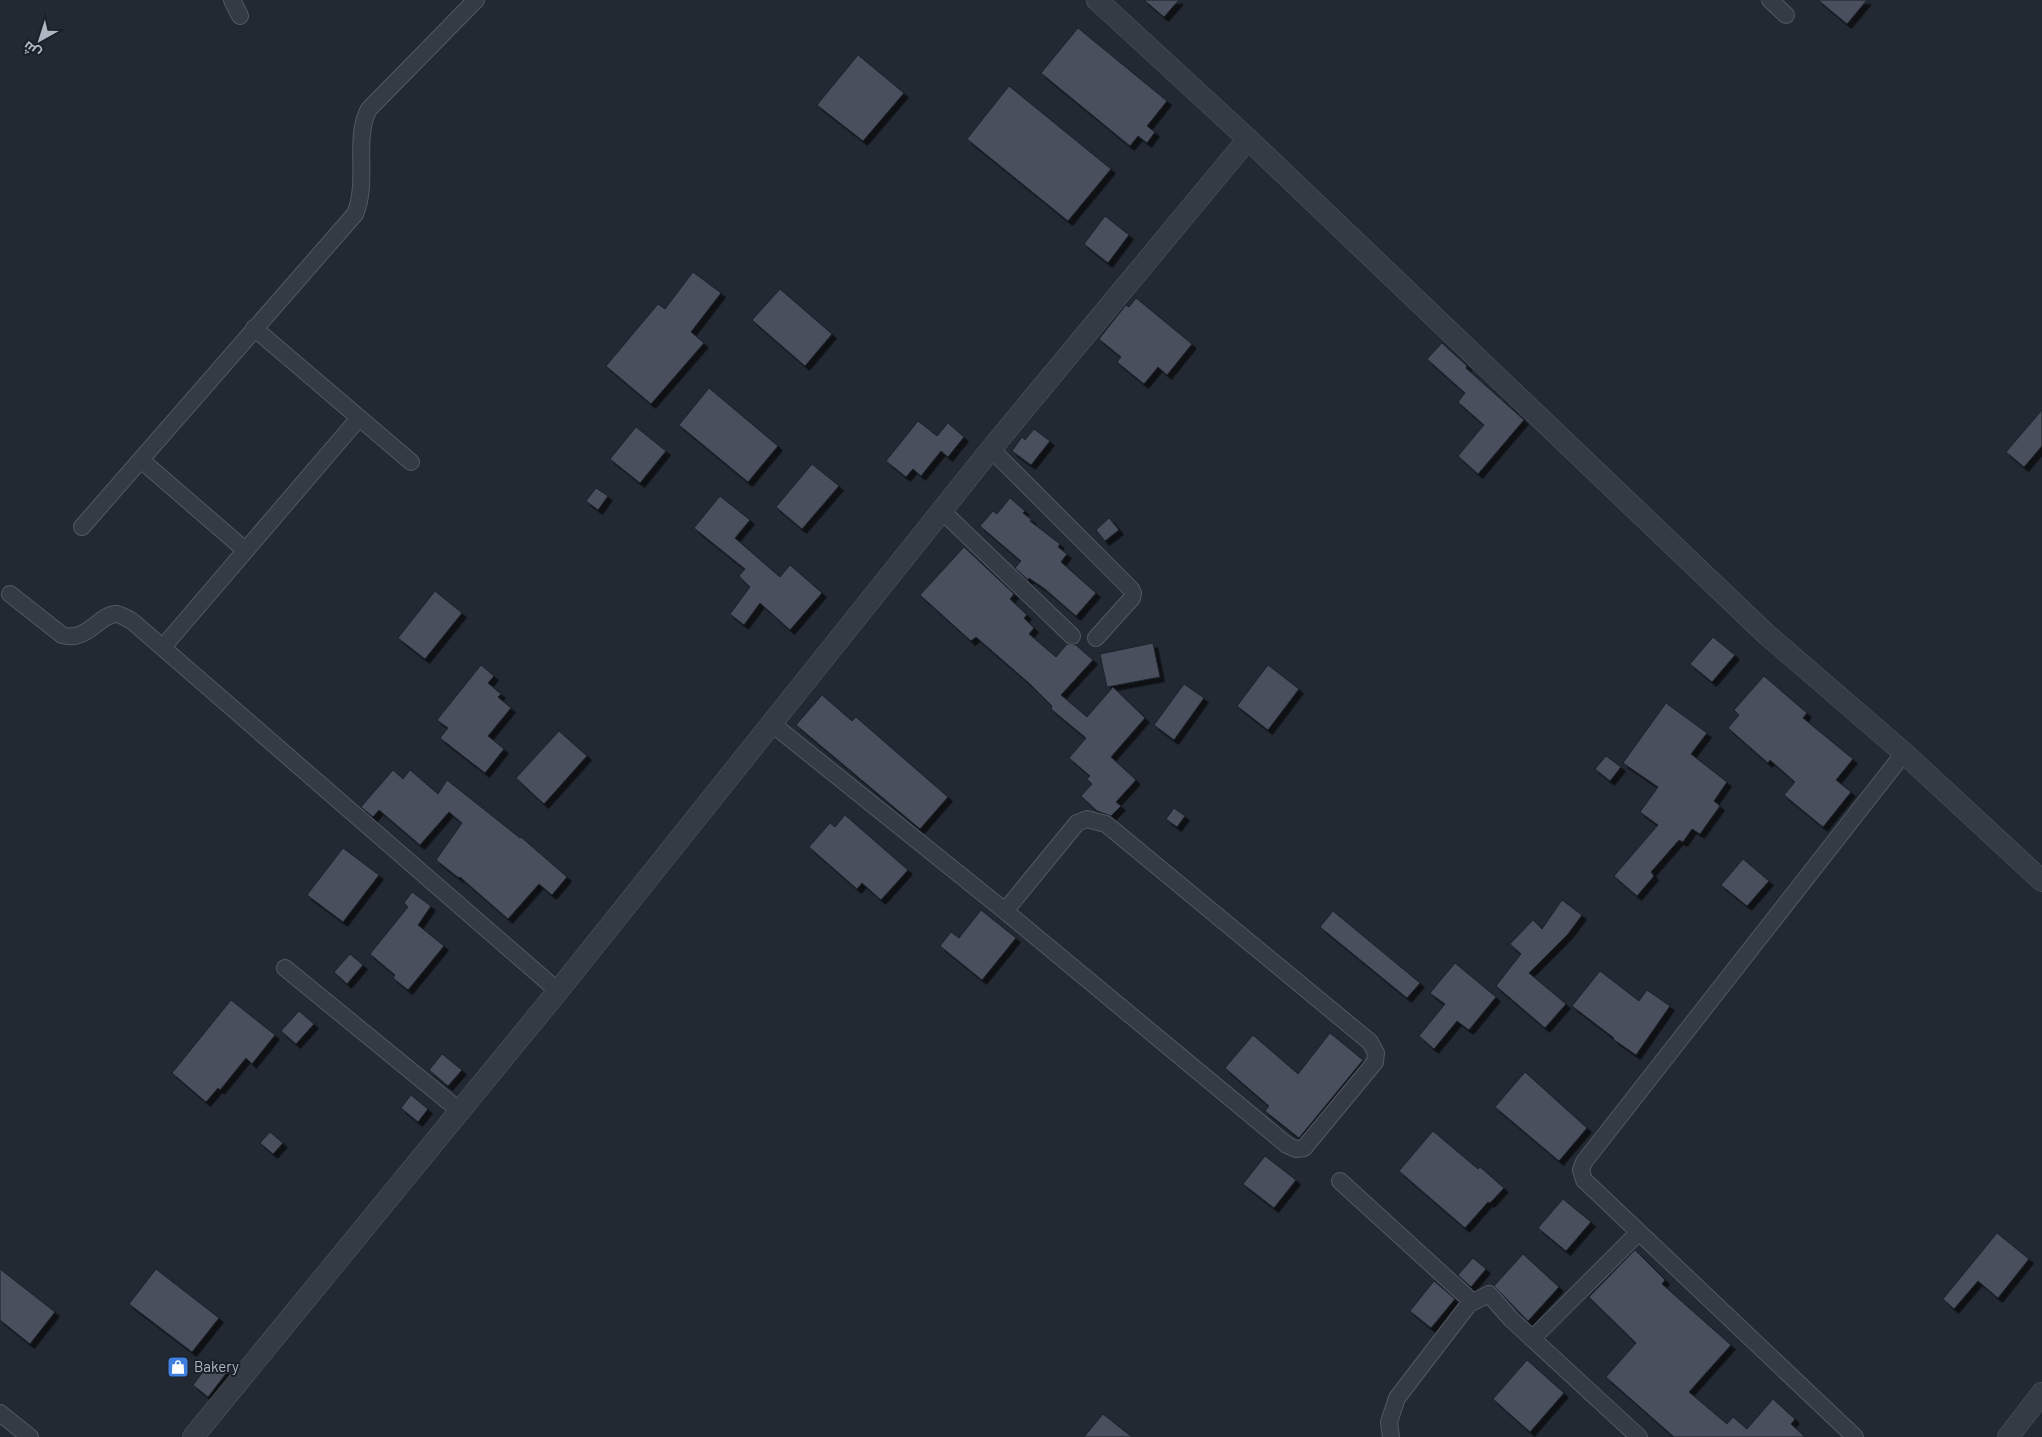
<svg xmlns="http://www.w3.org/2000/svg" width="2042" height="1437" font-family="Barlow,Cairo,sans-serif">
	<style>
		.building { fill: #48505d; stroke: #1c222b; filter: url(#shadow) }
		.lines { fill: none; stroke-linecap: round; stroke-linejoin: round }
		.minor-casing { stroke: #525962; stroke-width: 18 }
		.tertiary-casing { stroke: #525962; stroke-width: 22 }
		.minor { stroke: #353b44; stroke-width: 16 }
		.tertiary { stroke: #353b44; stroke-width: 21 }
		.labels { text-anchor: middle; stroke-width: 4; stroke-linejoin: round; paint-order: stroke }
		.poi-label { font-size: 15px; fill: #afb6c1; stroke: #1a2029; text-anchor: start }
	</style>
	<defs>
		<filter id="shadow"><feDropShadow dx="4.5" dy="4.5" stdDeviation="0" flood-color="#0009"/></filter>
	</defs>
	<rect width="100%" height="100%" fill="#222933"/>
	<path class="building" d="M1144 0H1179L1164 17Z
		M1818 0H1867L1847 24Z
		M1078 28 1167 101 1147 126 1155 132 1147 143 1138 136 1130 146 1041 73Z
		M858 55 904 93 863 141 817 105Z
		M1009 86 1111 169 1068 221 967 139Z
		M1105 216 1129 235 1108 263 1084 244Z
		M693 272 721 293 691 332 704 343 651 404 606 366 658 304 665 309Z
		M780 289 832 334 805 366 752 320Z
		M1136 298 1192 344 1167 375 1158 367 1144 384 1117 362 1121 357 1099 339 1126 305 1129 307Z
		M1442 343 1467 366 1466 368 1524 420 1478 474 1458 456 1484 425 1458 402 1465 393 1427 359Z
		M709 388 778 446 748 482 679 425Z
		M2042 410V446L2024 467 2006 452Z
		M918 421 937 436 948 423 964 437 948 457 941 451 921 476 913 469 906 477 886 461Z
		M636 427 666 451 640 483 610 459Z
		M1034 429 1050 441 1031 465 1012 451 1022 437 1025 440Z
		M812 464 839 486 802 529 776 507Z
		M596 488 608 496 598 510 586 501Z
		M720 496 750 520 735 538 780 577 790 565 822 593 790 630 760 603 744 625 730 614 750 587 739 576 745 569 694 528Z
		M1010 498 1025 511 1023 513 1032 520 1030 521 1060 544 1058 547 1067 554 1061 562 1096 593 1076 616 1045 589 1029 578 1028 580 1015 568 1021 561 980 526 993 511 997 514Z
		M1109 518 1119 530 1105 541 1096 530Z
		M964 547 1014 594 1010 599 1027 615 1024 618 1034 628 1029 634 1056 657 1067 644 1076 645 1093 660 1061 695 1087 717 1113 687 1145 718 1111 757 1136 780 1116 802 1121 806 1111 816 1097 811 1081 796 1092 784 1087 779 1090 776 1069 758 1086 738 1051 709 1052 706 1030 684 976 637 971 641 920 595Z
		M435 591 462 613 425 659 398 638Z
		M1713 637 1735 655 1712 682 1690 664Z
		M1153 643 1160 677 1107 687 1100 654Z
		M481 665 494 676 488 683 501 694 498 697 511 708 488 736 504 749 485 773 440 738 448 728 437 720Z
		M1268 665 1299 689 1268 730 1237 706Z
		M1764 676 1807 713 1803 718 1853 759 1836 780 1851 792 1823 827 1784 795 1795 782 1770 760 1768 763 1728 728 1739 715 1734 710Z
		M1184 684 1204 698 1174 740 1154 725Z
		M822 695 852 721 856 717 948 797 920 829 796 725Z
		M1666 703 1707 733 1691 754 1727 782 1714 801 1720 806 1700 834 1692 829 1683 842 1679 840 1651 872 1654 876 1637 896 1614 876 1658 825 1640 812 1658 787 1623 763Z
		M559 731 587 756 544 804 516 778Z
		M1606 756 1621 767 1610 781 1595 769Z
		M393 770 403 779 410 770 438 794 447 780 520 838 521 837 567 877 552 895 539 884 508 919 460 877 459 878 436 860 462 823 449 812 420 845 379 810 373 817 361 807Z
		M1174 808 1185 816 1177 827 1166 819Z
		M845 815 908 870 881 900 862 883 857 889 809 847 830 823 835 827Z
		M343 848 379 875 343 922 307 895Z
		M1743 859 1769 881 1747 906 1721 885Z
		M412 892 431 906 418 925 444 946 408 990 393 978 395 975 370 954 408 907 404 903Z
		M1562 900 1582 915 1568 934 1529 973 1566 1004 1545 1028 1496 986 1521 954 1510 944 1533 920 1542 929Z
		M981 910 1016 938 982 980 940 946 951 932 959 938Z
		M1333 911 1420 983 1407 998 1320 927Z
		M350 954 363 965 347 984 334 972Z
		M1455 963 1496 997 1469 1030 1457 1021 1434 1049 1419 1036 1445 1004 1430 993Z
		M1600 971 1639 1001 1647 990 1670 1006 1636 1055 1613 1039 1614 1038 1572 1006Z
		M231 1000 275 1035 252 1064 246 1058 220 1090 218 1088 206 1102 172 1073Z
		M299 1011 314 1024 296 1044 281 1031Z
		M1330 1033 1363 1060 1299 1138 1265 1111 1269 1106 1225 1068 1253 1035 1298 1074Z
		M442 1054 462 1070 448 1086 429 1070Z
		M1525 1072 1587 1128 1559 1161 1495 1107Z
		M411 1095 428 1109 418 1122 401 1108Z
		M1433 1131 1478 1169 1480 1167 1504 1188 1490 1203 1488 1202 1465 1228 1399 1171Z
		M270 1132 283 1143 273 1154 260 1143Z
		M1265 1156 1296 1180 1274 1208 1243 1184Z
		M1563 1199 1591 1222 1566 1251 1538 1228Z
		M1997 1233 2029 1259 1998 1298 1978 1281 1954 1309 1943 1299Z
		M1635 1250 1665 1280 1662 1284 1731 1345 1689 1392 1727 1424 1733 1417 1747 1429 1773 1399 1795 1419 1791 1424 1805 1437H1674L1606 1377 1636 1343 1589 1297Z
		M1523 1254 1559 1287 1528 1321 1494 1286Z
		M1473 1258 1486 1269 1471 1287 1458 1275Z
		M0 1269 55 1312 30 1344 0 1320Z
		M156 1269 219 1318 192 1352 129 1304Z
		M1434 1281 1455 1299 1431 1328 1410 1311Z
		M212 1360 228 1371 208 1397 193 1385Z
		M1527 1360 1564 1393 1530 1432 1493 1399Z
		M1103 1414 1132 1437H1084Z"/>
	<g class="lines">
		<g class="minor-casing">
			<path id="minor" d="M232 0 240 16
				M1770 0 1786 15
				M254 328 411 462
				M991 449 1131 589 1133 593 1132 598 1096 638
				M141 460 245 550
				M941 510 1072 636
				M82 527 355 214C369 183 353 137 369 109L476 0
				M10 594 62 635C87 643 100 613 117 614 122 615 127 619 132 621L558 991
				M163 647 359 418
				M771 723 1005 911 1287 1145 1296 1149 1304 1148 1375 1062 1376 1053 1370 1042 1106 824 1087 819 1077 823 1005 911
				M285 968 460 1111
				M1340 1181 1465 1295 1469 1300V1304
				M1532 1339 1638 1233
				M0 1413 30 1437
				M1391 1437 1389 1422 1397 1398 1469 1304 1489 1294 1511 1319 1639 1437
				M1855 1437 1584 1180 1581 1170 1584 1162 1904 753"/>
		</g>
		<g class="tertiary-casing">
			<path id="tertiary" d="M1097 0 1248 139 1766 634 1904 753 2042 881
				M193 1437 558 991 991 449 1248 139
				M2008 1437 2042 1393"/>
		</g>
		<use href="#minor" class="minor"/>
		<use href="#tertiary" class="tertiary"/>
	</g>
	<defs>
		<g id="shop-square" transform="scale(1.125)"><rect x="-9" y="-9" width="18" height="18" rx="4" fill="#3f7fe0" stroke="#1a2029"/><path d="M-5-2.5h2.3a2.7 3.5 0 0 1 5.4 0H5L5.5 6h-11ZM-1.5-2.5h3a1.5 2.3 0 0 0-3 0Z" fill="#fff"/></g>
	</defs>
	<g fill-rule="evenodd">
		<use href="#shop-square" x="178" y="1367"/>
	</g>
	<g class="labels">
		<g class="poi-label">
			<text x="194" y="1372">Bakery</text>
		</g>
	</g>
	<g transform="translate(40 40) rotate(219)" stroke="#1a2029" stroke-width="4" paint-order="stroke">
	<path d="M0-4L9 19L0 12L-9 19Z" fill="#afb6c1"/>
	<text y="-8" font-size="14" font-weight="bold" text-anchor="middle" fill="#afb6c1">ش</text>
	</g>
</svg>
